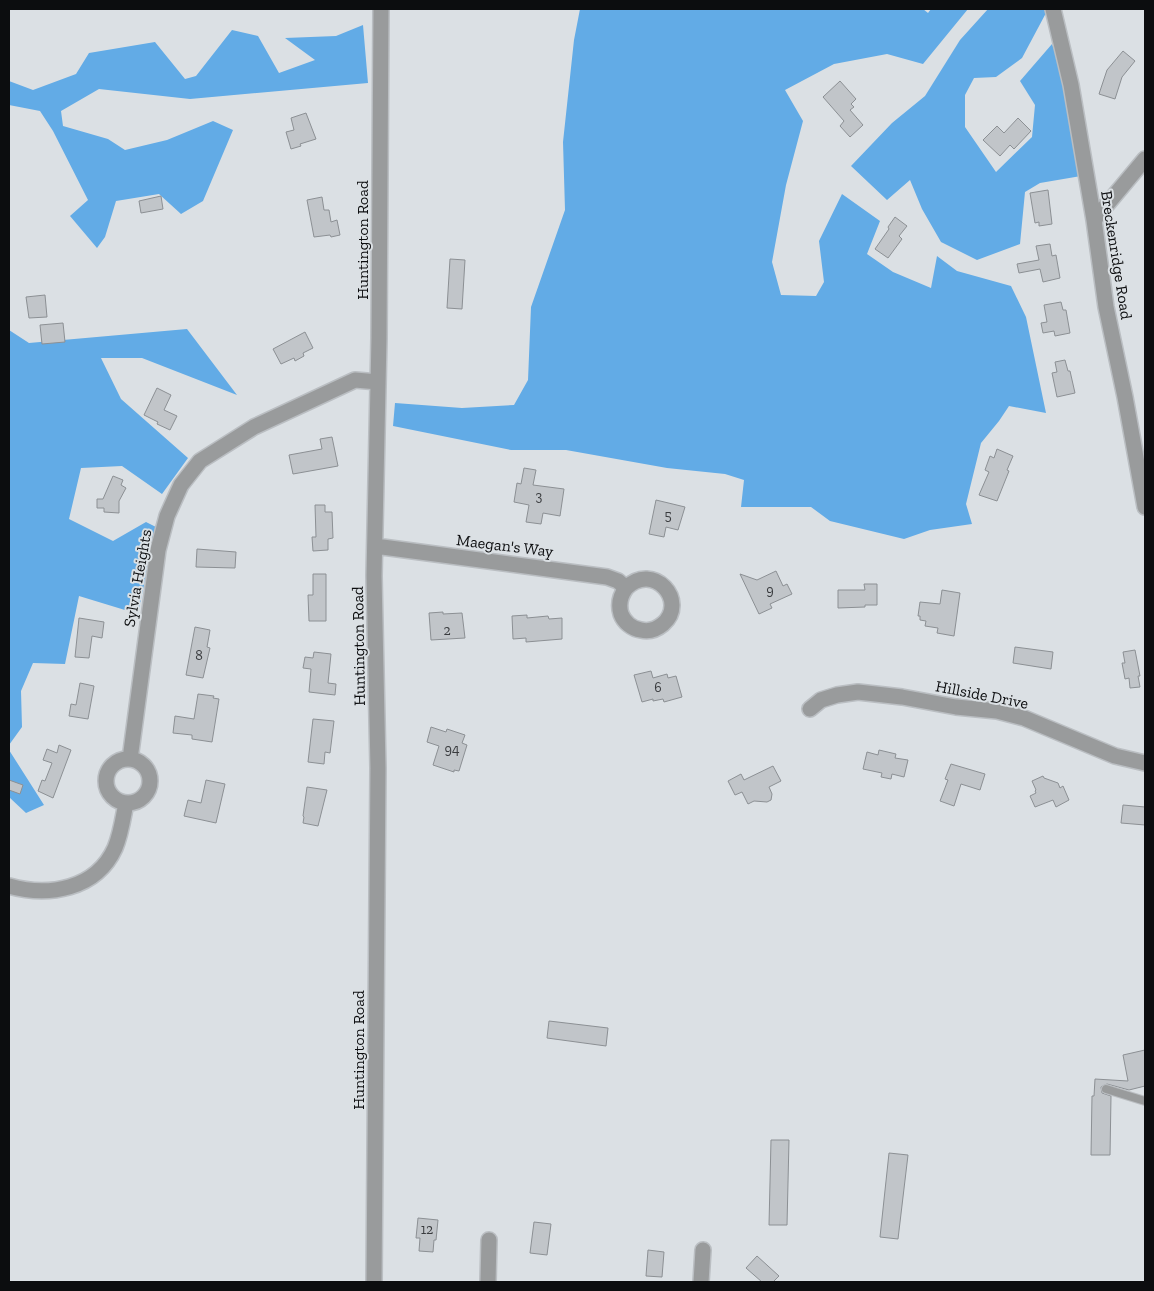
<svg xmlns="http://www.w3.org/2000/svg" width="1154" height="1291" font-family="'Zilla Slab',serif">
	<style>
		.forest { fill: #62abe6 }
		.building { fill: #c1c5c9; stroke: #8c9094 }
		.lines { fill: none; stroke-linecap: round; stroke-linejoin: round }
		.lane-casing { stroke: #babec2; stroke-width: 10 }
		.street-casing { stroke: #babec2; stroke-width: 18 }
		.lane { stroke: #999b9c; stroke-width: 8 }
		.street { stroke: #999b9c; stroke-width: 15 }
		.labels { text-anchor: middle; stroke-width: 4; stroke-linejoin: round; paint-order: stroke }
		.number-label { font-size: 14px; fill: #393b3e }
		.street-label { font-size: 16px; fill: #0c0d0f; stroke: #dbe0e4 }
	</style>
	<rect width="100%" height="100%" fill="#dbe0e4"/>
	<path class="forest" d="M580 9H923L928 13 931 9H968L923 64 887 54 834 64 785 90 803 121 786 185 772 262 781 295 816 296 824 282 819 241 842 194 880 221 867 254 893 272 931 288 937 256 957 271 1011 286 1026 317 1046 413 1009 406 999 421 981 443 966 504 972 524 930 530 904 539 830 521 811 507H741L744 480 725 474 667 468 566 450H511L393 426 395 403 462 408 514 405 528 380 531 307 565 210 563 142 574 40Z
		M988 9H1045L1046 13 1022 58 996 77 974 78 965 95V127L996 172 1032 137 1035 105 1020 81 1052 44 1064 75 1081 176 1040 183 1025 192 1020 244 977 260 941 242 922 209 910 180 887 200 851 166 892 123 925 96 960 40Z
		M363 25 368 83 190 99 99 89 61 111 63 126 108 139 125 150 167 140 213 121 233 130 203 201 181 214 159 194 116 201 105 237 97 248 70 216 88 200 53 131 40 111 9 105V81L33 90 76 74 89 53 155 42 185 79 196 76 232 30 258 36 279 73 315 60 285 38 336 36Z
		M187 329 237 395 142 358H101L121 399 188 458 162 494 122 466 81 468 69 519 113 541 146 522 156 527 138 614 79 596 65 664 33 663 21 691 22 727 9 745V330L29 343Z
		M9 750 44 805 26 813 9 797Z"/>
	<path class="building" d="M1123 51 1135 61 1122 77 1115 99 1099 94 1107 70Z
		M840 81 856 99 851 104 854 107 850 110 863 125 850 137 840 126 844 121 823 97Z
		M306 113 316 139 300 144 301 146 291 149 286 132 294 130 291 118Z
		M1018 118 1031 131 1014 149 1010 145 1000 156 983 140 997 126 1004 133Z
		M1048 190 1052 224 1039 226V222L1035 223 1030 193Z
		M161 196 163 209 141 213 139 201Z
		M322 197 324 210H329L331 222 337 220 340 235 331 237 330 235 314 237 307 200Z
		M895 217 907 226 899 236 902 239 888 258 875 249 889 229 888 227Z
		M1050 244 1052 256 1056 255 1060 278 1043 282 1040 269 1019 273 1017 264 1039 260 1036 246Z
		M450 259 465 260 462 309 447 308Z
		M45 295 47 317 29 318 26 297Z
		M1061 302 1063 310H1066L1070 333 1055 336 1054 331 1043 333 1041 323 1047 322 1044 305Z
		M63 323 65 342 42 344 40 325Z
		M305 332 313 348 303 353 304 356 295 361 294 358 281 364 273 349Z
		M1065 360 1068 371H1070L1075 393 1057 397 1052 373 1057 372 1055 362Z
		M157 388 171 395 164 410 177 416 170 430 157 424 158 422 144 415Z
		M332 437 338 466 293 474 289 455 322 449 320 439Z
		M997 449 1013 456 1007 470 1009 471 997 501 979 495 989 472 985 470 990 456 994 458Z
		M524 468 536 470 533 485 564 489 560 516 543 513 541 524 526 522 529 505 514 502 517 483 521 484Z
		M113 476 123 480 121 485 126 488 119 501V513L104 512V508H97V499H103Z
		M656 500 685 507 678 530 666 527 664 537 649 534Z
		M315 505H325V512H332L333 538 328 539V550L313 551 312 537H316Z
		M197 549 236 552 235 568 196 567Z
		M776 571 783 586 787 584 792 594 770 604 772 608 759 614 740 574 757 580Z
		M313 574H326V621H309L308 595H313Z
		M864 584H877V605H865V607L838 608V590H865Z
		M942 590 960 593 954 636 937 633 938 628 925 626 926 621 920 620V616H918L920 602 940 604Z
		M443 612V614L462 613 465 638 431 640 429 613Z
		M527 615V618L548 616 549 619 562 618V639L526 642V638L513 639 512 616Z
		M79 618 104 622 102 638 92 636 89 658 75 657Z
		M195 627 210 630 207 647 210 648 203 678 186 675Z
		M1015 647 1053 652 1051 669 1013 663Z
		M1135 650 1140 676H1138L1140 687 1130 688 1129 678 1125 679 1122 663H1125L1123 652Z
		M314 652 331 654 328 683 336 684 335 695 309 692 311 669 303 668 305 657 313 658Z
		M651 671 653 678 667 674 668 678 676 676 682 697 664 702 663 699 653 701V699L642 702 634 675Z
		M80 683 94 686 88 719 69 716 71 704 76 705Z
		M198 694 214 696 213 698 219 699 212 742 192 739V735L173 733 175 716 194 719Z
		M313 719 334 721 330 753 325 752 324 764 308 762Z
		M431 727 446 732 447 729 465 735 462 743 467 745 459 771 454 770V772L433 765 439 746 427 742Z
		M59 745 71 750 53 798 38 791 42 780 45 781 52 763 43 760 47 749 57 753Z
		M879 750 896 754 895 758 908 760 904 777 892 774 891 779 881 777 882 773 863 769 867 752 878 755Z
		M951 764 985 774 980 790 961 784 954 806 940 801 948 780 945 779Z
		M773 766 781 781 769 787 772 794 771 800 767 802 754 801 748 804 742 792 735 795 728 781 741 774 744 780Z
		M1043 776 1044 778 1058 783 1060 788 1063 786 1069 800 1056 807 1053 800 1035 807 1030 796 1036 793 1035 791 1036 790 1032 781Z
		M9 780 23 785 20 794 9 790Z
		M206 780 225 784 216 823 184 816 188 800 201 803Z
		M307 787 327 790 318 826 303 823 304 817 303 816Z
		M1123 805 1145 807V825L1121 823Z
		M549 1021 608 1028 606 1046 547 1038Z
		M1145 1050V1086L1129 1090 1107 1084 1101 1087 1102 1093 1111 1096 1110 1155H1091L1092 1096H1094L1095 1079 1128 1081 1123 1055Z
		M771 1140H789L787 1225H769Z
		M889 1153 908 1155 898 1239 880 1237Z
		M418 1218 438 1220 436 1240H434L433 1252 419 1251 420 1238H416Z
		M534 1222 551 1224 547 1255 530 1253Z
		M648 1250 664 1252 662 1277 646 1276Z
		M757 1256 779 1276 773 1282H762L746 1268Z"/>
	<g class="lines">
		<g class="lane-casing">
			<path id="lane" d="M1106 1089 1145 1101"/>
		</g>
		<g class="street-casing">
			<path id="street" d="M1053 9 1071 85 1094 220 1106 307 1125 397 1145 507
				M1094 220 1145 159
				M375 546 607 577 618 581 626 588C653 561 689 601 663 624 657 629 649 632 641 630 632 629 624 622 621 614 618 604 620 596 626 588
				M810 709 821 700 837 695 858 692 902 697 956 707 997 711 1024 718 1115 756 1145 763
				M106 781a22 22 0 1 1 44 0a22 22 0 1 1-44 0Z
				M130 759 158 550 167 516 181 485 200 461 254 427 355 380 378 382
				M9 886C48 897 96 890 115 848 121 834 123 818 126 803
				M374 1282 378 768 374 576 379 338 381 9
				M488 1282 489 1240
				M701 1282 703 1250"/>
		</g>
		<use href="#lane" class="lane"/>
		<use href="#street" class="street"/>
	</g>
	<g class="labels">
		<g class="number-label">
			<text x="539" y="501">3</text>
			<text x="668" y="520">5</text>
			<text x="770" y="595">9</text>
			<text x="447" y="635">2</text>
			<text x="199" y="660">8</text>
			<text x="658" y="692">6</text>
			<text x="452" y="754">94</text>
			<text x="427" y="1234">12</text>
		</g>
		<g class="street-label">
			<text transform="translate(362 240) rotate(-90)" y="6">Huntington Road</text>
			<text transform="translate(1117 255) rotate(81)" y="6">Breckenridge Road</text>
			<text transform="translate(505 545) rotate(7)" y="6">Maegan's Way</text>
			<text transform="translate(137 578) rotate(-80)" y="6">Sylvia Heights</text>
			<text transform="translate(358 646) rotate(-91)" y="6">Huntington Road</text>
			<text transform="translate(982 694) rotate(11)" y="6">Hillside Drive</text>
			<text transform="translate(358 1050) rotate(-90)" y="6">Huntington Road</text>
		</g>
	</g>
	<rect width="1154" height="1291" fill="none" stroke="#0c0d0f" stroke-width="20"/>
</svg>
